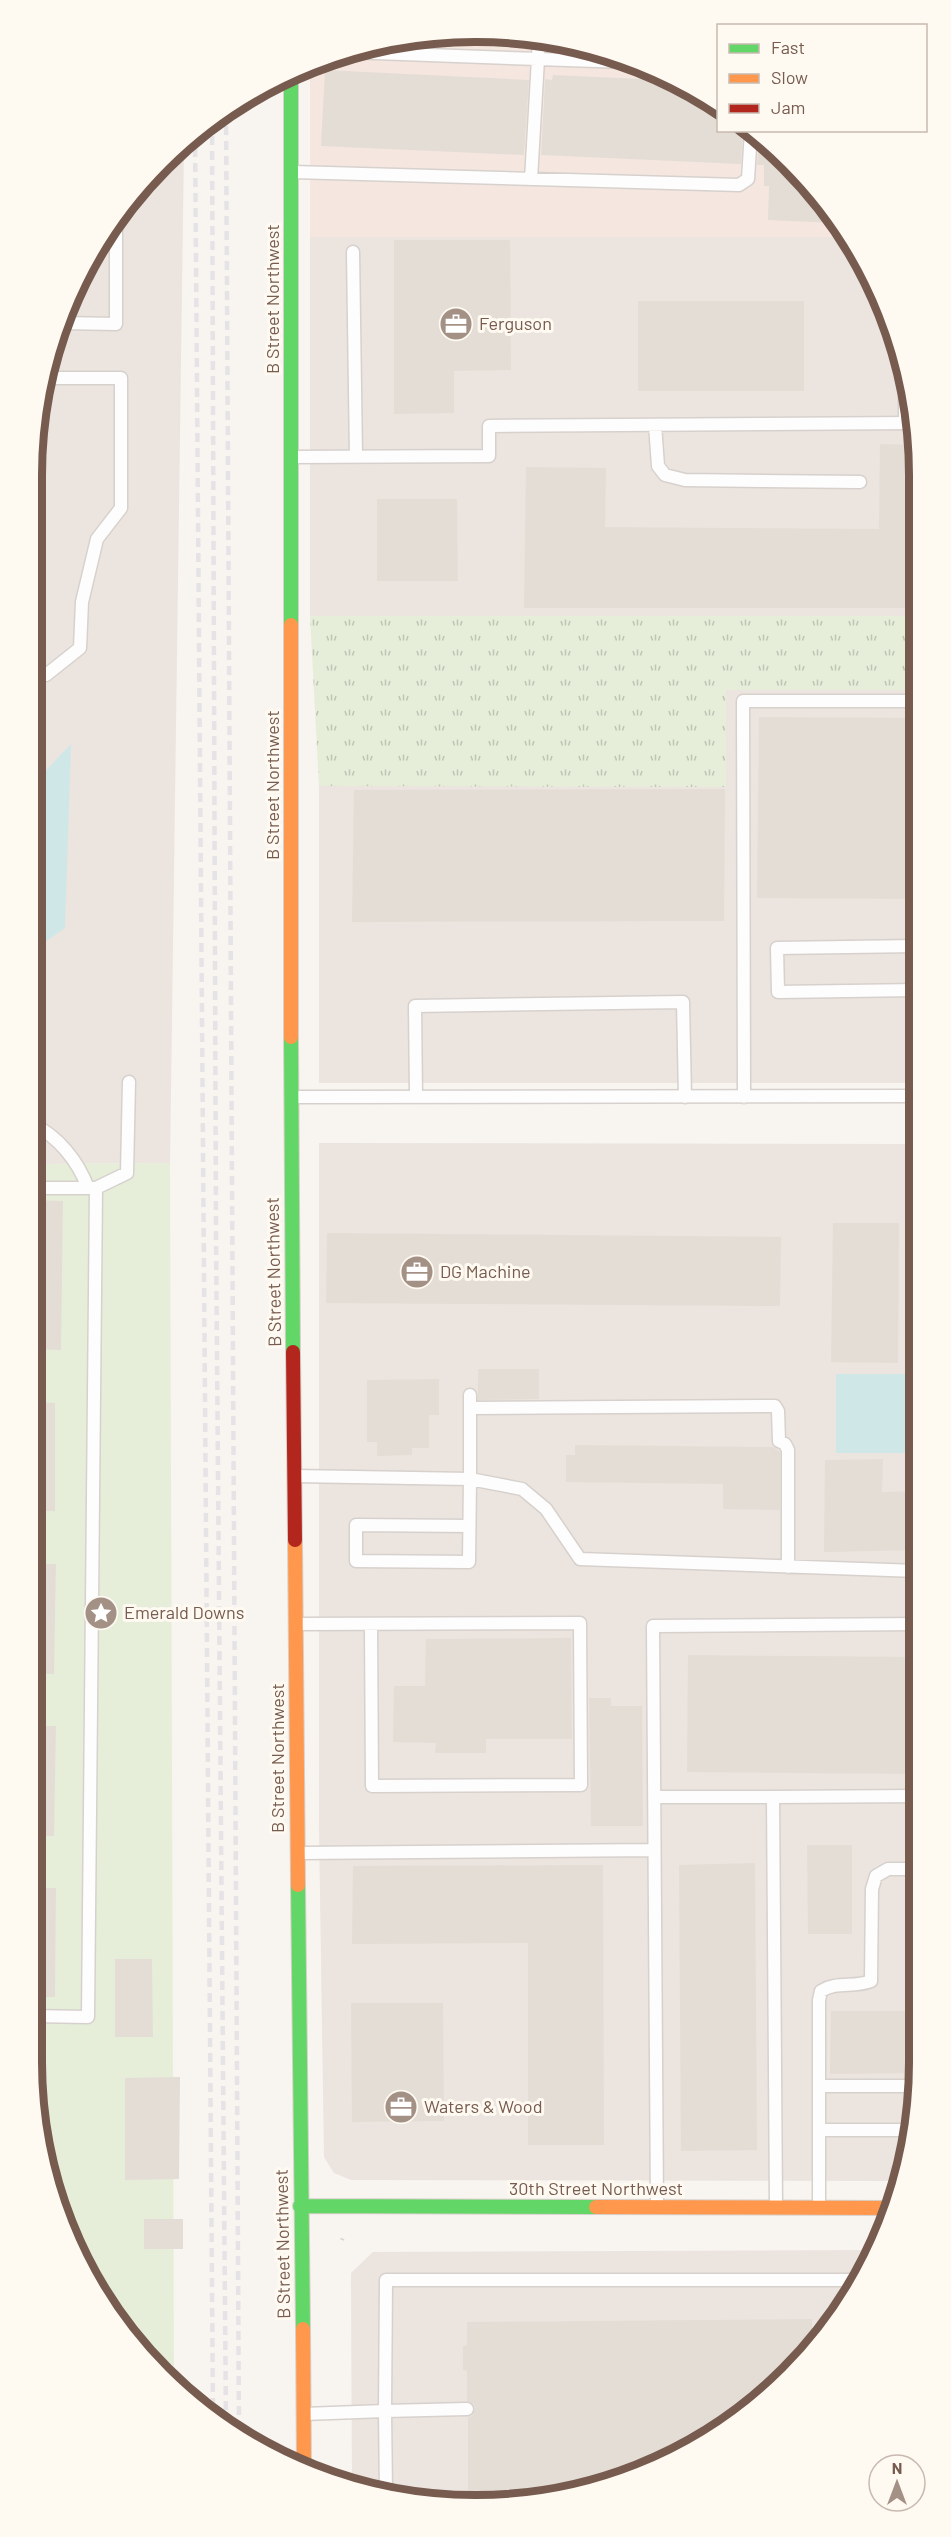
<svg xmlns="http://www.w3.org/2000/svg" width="951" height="2537" font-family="Barlow,sans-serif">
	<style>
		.commercial { fill: #f5e7e0 }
		.industrial { fill: #ebe4df }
		.grass { fill: url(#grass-tufts) }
		.pitch { fill: #e6eeda }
		.water { fill: #d0e7e8 }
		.building { fill: #e4ddd6 }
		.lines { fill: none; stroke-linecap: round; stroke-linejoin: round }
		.lane-casing { stroke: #d7d1cd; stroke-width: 15 }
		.fast-casing { stroke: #d8d0ca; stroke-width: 16 }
		.slow-casing { stroke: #d8d0ca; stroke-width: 16 }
		.jam-casing { stroke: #d8d0ca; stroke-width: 16 }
		.path { stroke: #dad3d0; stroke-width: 4; stroke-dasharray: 1.5 4.5; stroke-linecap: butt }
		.lane { stroke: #fefdfd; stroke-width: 12 }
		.fast { stroke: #63d668; stroke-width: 14 }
		.slow { stroke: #ff974d; stroke-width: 14 }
		.jam { stroke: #b3261e; stroke-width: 14 }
		.rail { stroke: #e5e3e6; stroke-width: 4.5; stroke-dasharray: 9 6; stroke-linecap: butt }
		.labels { text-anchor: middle; stroke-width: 6; stroke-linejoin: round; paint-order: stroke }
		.street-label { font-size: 18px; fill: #765b4e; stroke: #fef9f1 }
		.poi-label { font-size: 18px; fill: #765b4e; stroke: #fef9f1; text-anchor: start }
		.rim { fill: none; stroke: #765b4e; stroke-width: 8 }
	</style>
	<defs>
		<pattern id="grass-tufts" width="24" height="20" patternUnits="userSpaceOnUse" patternTransform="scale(1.5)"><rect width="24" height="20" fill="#e6eeda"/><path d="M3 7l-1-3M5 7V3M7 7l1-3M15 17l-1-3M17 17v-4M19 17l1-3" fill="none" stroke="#bfc4b3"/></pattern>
	</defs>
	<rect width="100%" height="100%" fill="#f8f4ef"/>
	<path class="commercial" d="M505 32 591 47 718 105V130L750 131 810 183 846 237H310V65L333 55 418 35Z"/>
	<path class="industrial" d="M184 141 170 1163 32 1164V476L47 360 77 279 123 205Z
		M310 237H846L874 279 916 417V616H310Z
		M725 690H916L917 1083H319V786H725Z
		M319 1143 917 1144 919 2061 903 2181 351 2180 334 2173 324 2157 319 1827Z
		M876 2250 828 2332 722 2431 646 2472 562 2497 417 2502 352 2486 351 2273 373 2252Z"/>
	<path class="grass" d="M310 616H916V690H726V787L319 786Z"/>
	<path class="pitch" d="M170 1163 174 2380 141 2354 91 2283 55 2205 32 2061V1164Z"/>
	<path class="water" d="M71 744 65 928 32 951V785Z
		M836 1374H918V1453H836Z"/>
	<path class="building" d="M325 70 529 80 524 155 321 146Z
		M553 75 665 80 718 105V130H743L741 164 541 155 545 79 552 80Z
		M759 139 810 183 836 223 768 220 769 186H764V165H757Z
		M394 240H510L511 370 454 371V413L394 414Z
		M638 301H804V391H638Z
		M880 444 916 445V608H524L526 467 606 468 605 527 879 529Z
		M377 499H457L458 581H377Z
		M759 717 916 718 917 899 757 898Z
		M725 789 724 921 352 922 354 790Z
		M36 1200 63 1201 61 1350 34 1349Z
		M833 1223H899L898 1363 831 1362Z
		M327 1233 781 1237 780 1306 326 1303Z
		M478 1369H539V1399L478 1400Z
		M439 1379V1415H429V1448H412V1455L377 1456V1442H367V1380Z
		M37 1402 55 1403V1511H37V1502H32V1412H37Z
		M575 1445 773 1447 780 1452V1510L723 1509V1484L566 1482V1455H575Z
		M883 1459 882 1492 918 1491V1550L824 1552 825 1460Z
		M37 1564H56L54 1674 36 1673V1665H32V1574H36Z
		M571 1638 572 1739H486V1753H435L436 1743 393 1742 394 1686H425L426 1639Z
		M688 1655 919 1657V1774L687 1772Z
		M589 1698H611V1706H642L643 1826H591Z
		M38 1726H56L54 1836H36V1826H32V1735H37Z
		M807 1845H852V1934H808Z
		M755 1863 757 2150 681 2151 679 1865Z
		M603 1865 604 2145H528V1943L352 1944 353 1866Z
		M38 1888H56L55 1997H32V1898H37Z
		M115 1959H152L153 2037H115Z
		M351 2003H443L444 2121 352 2122Z
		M831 2011H919L918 2073 830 2074Z
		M180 2077 179 2179 125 2180V2078Z
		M144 2219H183V2249H144Z
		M812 2319V2346L722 2431 646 2472 562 2497 468 2500V2417L472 2416 475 2409 474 2404 467 2401V2371L463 2370V2346L467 2345V2322Z"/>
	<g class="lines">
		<g class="lane-casing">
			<path id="lane" d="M539 38 538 59 625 62
				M348 52 538 59 531 179
				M293 172 739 185 748 179 751 131
				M353 252 356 457
				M61 323 116 324V216
				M905 382V423
				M655 425 658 466 665 475 685 480 860 482
				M292 457 489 456V426L916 423
				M32 675H46L80 648 82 602 97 539 121 508V378H44
				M917 946 777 948 778 992 917 990
				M292 1097 917 1096
				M416 1097 415 1006 683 1002 685 1097
				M744 1097 743 701H916
				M32 1124C58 1136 78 1161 88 1188
				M32 1188H96L88 2017 32 2016
				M96 1188 127 1173 129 1082
				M470 1395V1479L522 1489 546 1509 580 1559 918 1571
				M471 1408 775 1406 778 1411 779 1441 785 1444 788 1450V1567
				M295 1476 470 1479 469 1562 356 1561V1525L469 1526
				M296 1624 580 1623 581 1785 372 1786 371 1624
				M654 1797H773
				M299 1853 654 1850
				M819 2086H916
				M819 2130H910
				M776 2206 773 1797 919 1796
				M657 2207 653 1626 918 1624
				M819 2207V2000L821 1991C837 1981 854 1988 871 1981L872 1889 876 1876 888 1869H919
				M467 2409 385 2411 386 2280H860
				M304 2414 385 2411 386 2494"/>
		</g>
		<g class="fast-casing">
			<path id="fast" d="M291 74V625
				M291 1037 293 1352
				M298 1885 303 2329
				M300 2206 596 2207"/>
		</g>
		<g class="slow-casing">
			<path id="slow" d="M291 625V1037
				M295 1540 298 1885
				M596 2207 893 2208
				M303 2329 304 2469"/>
		</g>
		<g class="jam-casing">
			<path id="jam" d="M293 1352 295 1540"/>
		</g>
		<path class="path" d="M342 2240 344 2235"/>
		<use href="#lane" class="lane"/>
		<use href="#fast" class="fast"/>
		<use href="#slow" class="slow"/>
		<use href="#jam" class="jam"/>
		<path class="rail" d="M226 111 239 2434
			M212 121 216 1234 226 2424
			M195 133 213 2413"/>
	</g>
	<defs>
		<g id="office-disc" transform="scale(1.725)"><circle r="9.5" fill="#a49186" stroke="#fef9f1"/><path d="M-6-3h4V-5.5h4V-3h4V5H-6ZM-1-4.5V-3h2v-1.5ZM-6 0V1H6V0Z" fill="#fff"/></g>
		<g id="sight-disc" transform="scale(1.725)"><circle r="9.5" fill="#a49186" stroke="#fef9f1"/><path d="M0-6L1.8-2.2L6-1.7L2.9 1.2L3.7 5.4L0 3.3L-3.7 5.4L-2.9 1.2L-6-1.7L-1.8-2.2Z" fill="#fff"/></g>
	</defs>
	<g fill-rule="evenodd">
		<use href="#office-disc" x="456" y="324"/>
		<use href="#office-disc" x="417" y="1272"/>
		<use href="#sight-disc" x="101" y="1613"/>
		<use href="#office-disc" x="401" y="2107"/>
	</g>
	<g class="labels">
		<g class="street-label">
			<text transform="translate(273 299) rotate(-90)" y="6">B Street Northwest</text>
			<text transform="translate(273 785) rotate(-90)" y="6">B Street Northwest</text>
			<text transform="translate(274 1272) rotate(-91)" y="6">B Street Northwest</text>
			<text transform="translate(278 1758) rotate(-90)" y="6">B Street Northwest</text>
			<text x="596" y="2195">30th Street Northwest</text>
			<text transform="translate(283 2244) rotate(-91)" y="6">B Street Northwest</text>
		</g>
		<g class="poi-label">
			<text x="479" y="330">Ferguson</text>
			<text x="440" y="1278">DG Machine</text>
			<text x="124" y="1619">Emerald Downs</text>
			<text x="424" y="2113">Waters &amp; Wood</text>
		</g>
	</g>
	<path d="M0 0H951V2537H0ZM475 42H476A433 433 0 0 1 909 475V2062A433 433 0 0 1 476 2495H475A433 433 0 0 1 42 2062V475A433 433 0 0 1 475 42Z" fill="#fef9f1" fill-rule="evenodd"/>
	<path class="rim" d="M475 42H476A433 433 0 0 1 909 475V2062A433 433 0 0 1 476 2495H475A433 433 0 0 1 42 2062V475A433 433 0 0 1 475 42Z"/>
	<rect x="717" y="24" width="210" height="108" fill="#fef9f1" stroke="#c8bab0" stroke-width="1.5"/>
	<rect x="729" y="44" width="30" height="9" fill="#63d668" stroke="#c8bab0" stroke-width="1.5"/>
	<text x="771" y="54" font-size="18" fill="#765b4e">Fast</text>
	<rect x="729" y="74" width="30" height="9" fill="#ff974d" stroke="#c8bab0" stroke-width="1.5"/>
	<text x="771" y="84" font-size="18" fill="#765b4e">Slow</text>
	<rect x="729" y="104" width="30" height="9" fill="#b3261e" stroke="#c8bab0" stroke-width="1.5"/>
	<text x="771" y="114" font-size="18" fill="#765b4e">Jam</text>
	<g transform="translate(897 2483)"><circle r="28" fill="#fef9f1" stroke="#c8bab0" stroke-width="1.5"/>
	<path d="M0-4.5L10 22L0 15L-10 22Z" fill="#a49186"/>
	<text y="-9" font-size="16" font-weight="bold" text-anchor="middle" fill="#765b4e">N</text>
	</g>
</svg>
